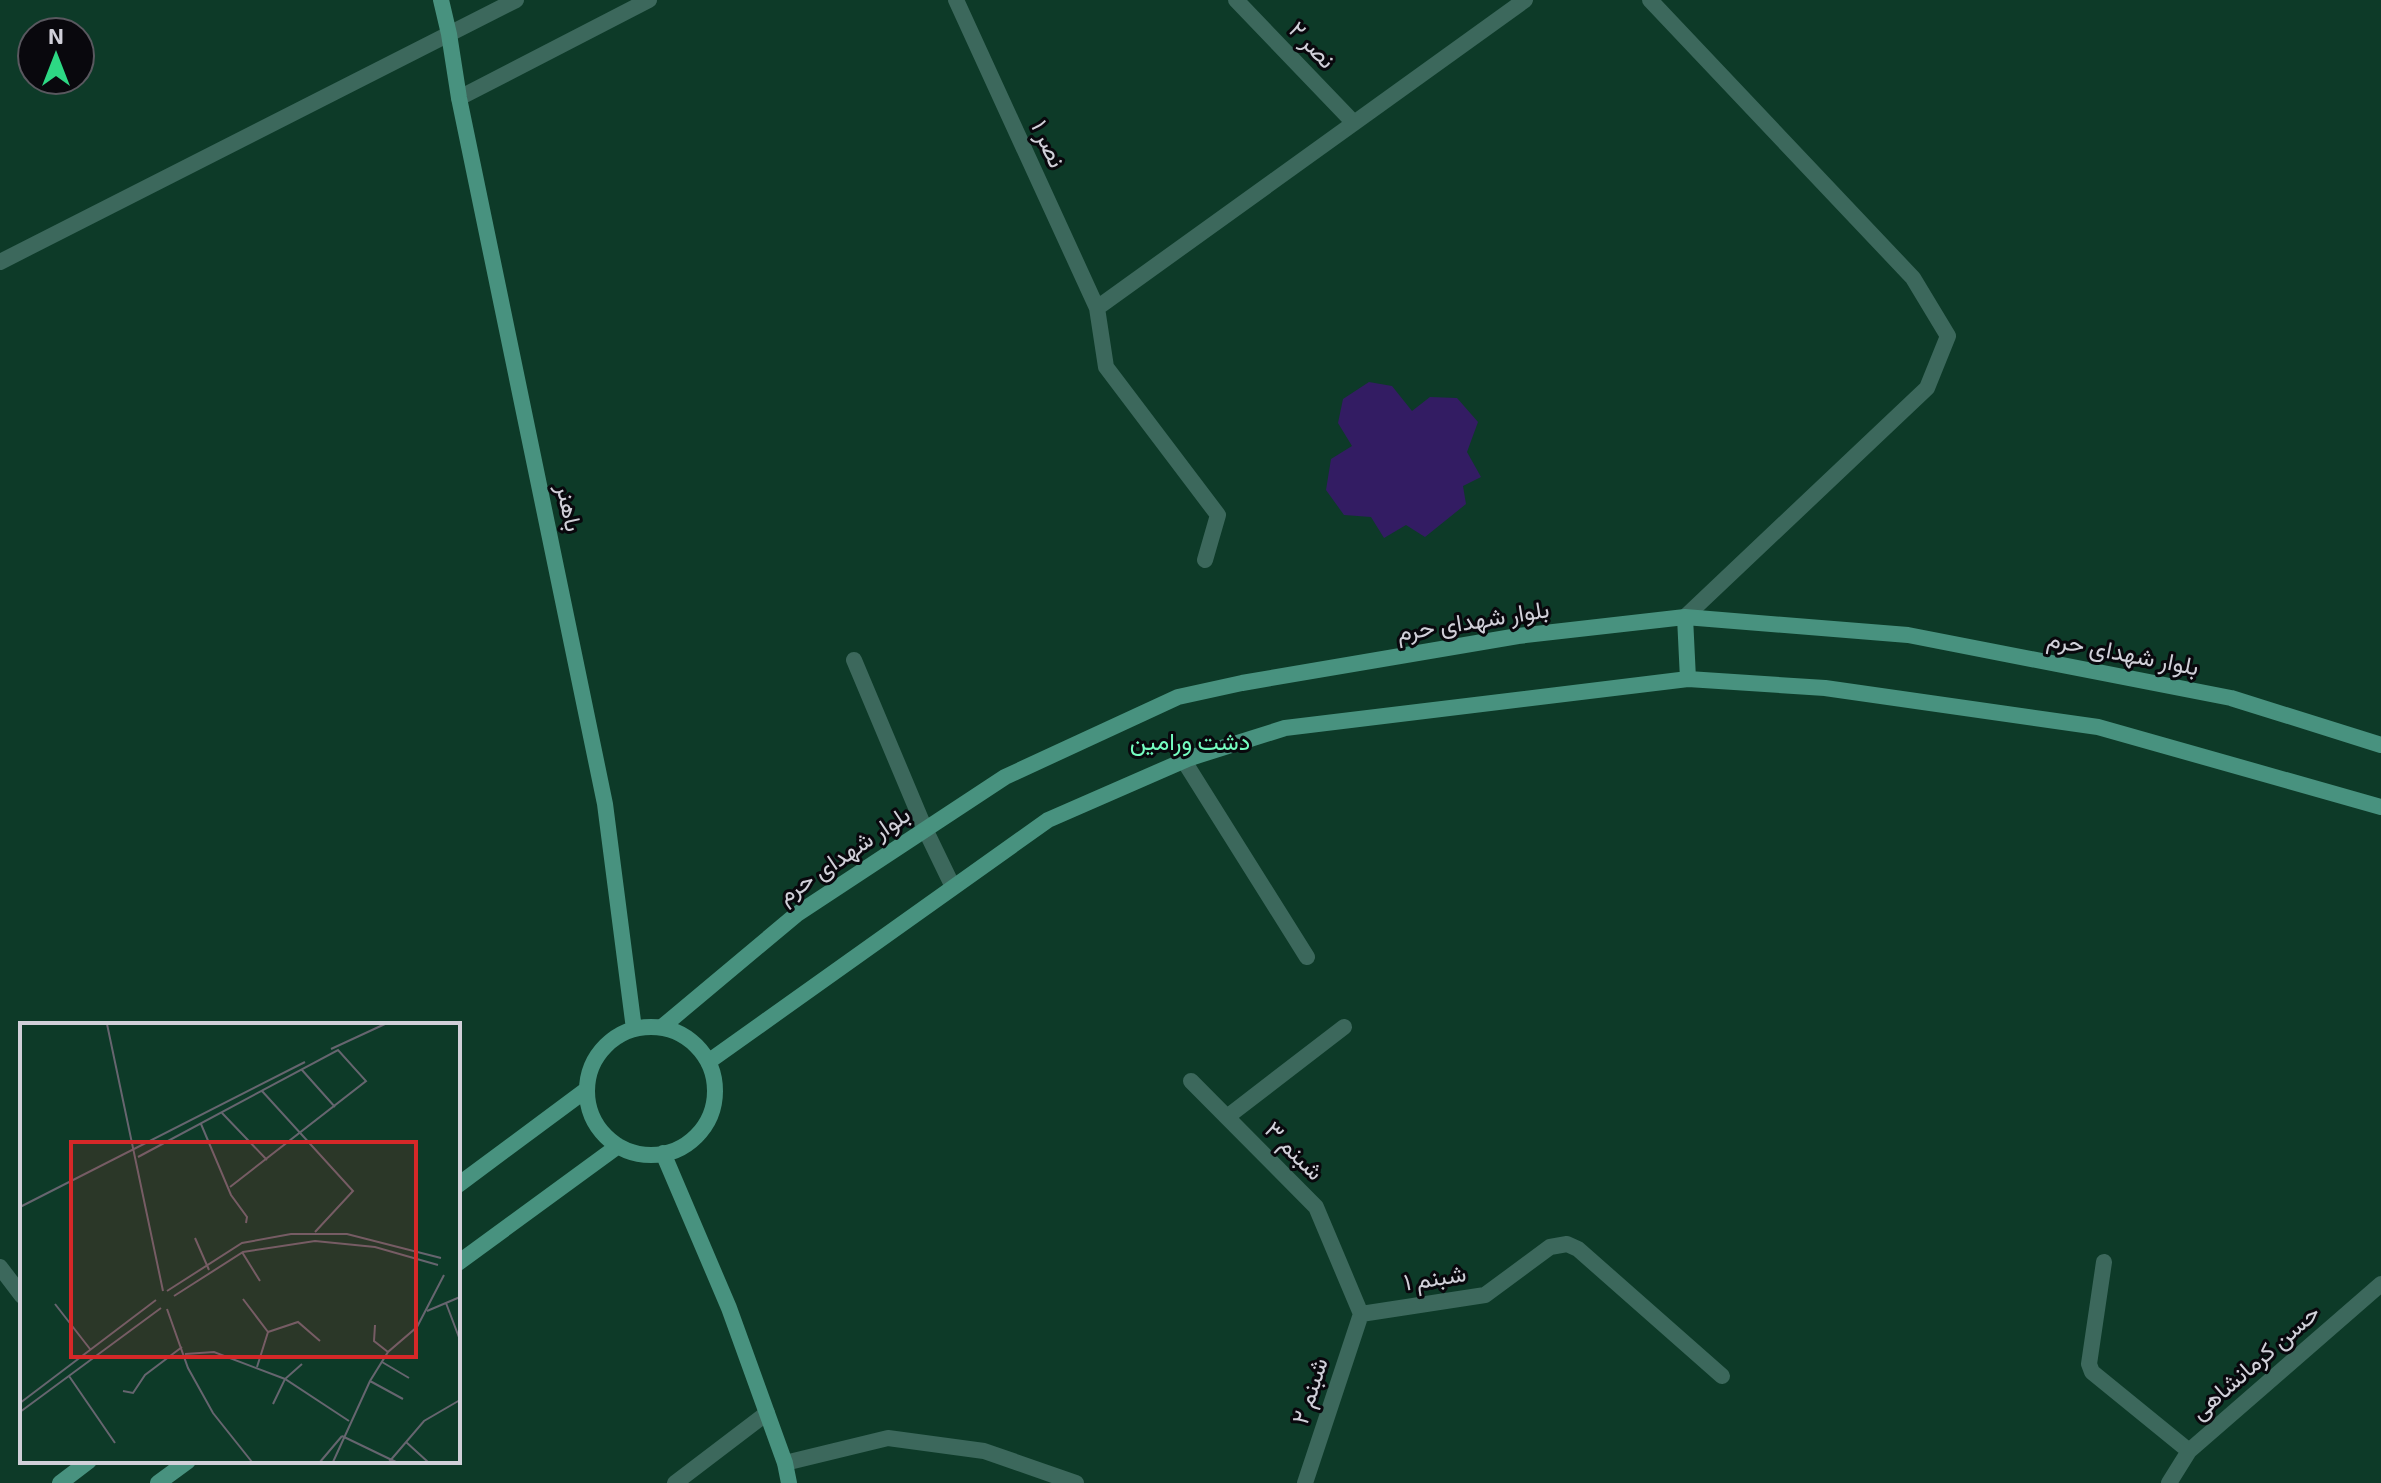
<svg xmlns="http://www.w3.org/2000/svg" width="2381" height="1483" font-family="'Exo 2',Vazirmatn,sans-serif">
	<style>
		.green { fill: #0d3a28; fill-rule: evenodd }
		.building { fill: #331c63 }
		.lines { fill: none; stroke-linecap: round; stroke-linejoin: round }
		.street { stroke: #3c685c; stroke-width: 16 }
		.secondary { stroke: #48927f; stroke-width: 16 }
		.labels { text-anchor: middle; stroke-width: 6; stroke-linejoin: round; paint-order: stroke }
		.street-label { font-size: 24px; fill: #d1d0d9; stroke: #09080d }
		.park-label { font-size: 24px; fill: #75fdc1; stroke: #09080d }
		.inset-road { fill: none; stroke: #66656f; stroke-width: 2 }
		.view { fill: #d62828; fill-opacity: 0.15; stroke: #d62828; stroke-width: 4 }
		.inset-edge { fill: none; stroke: #d1d0d9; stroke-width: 4 }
	</style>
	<rect width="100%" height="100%" fill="#1f1d29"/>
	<path class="green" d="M0 0H2381V1483H0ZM32 32H80V80H32ZM22 1025H458V1461H22Z"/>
	<path class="building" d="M1369 382 1392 386 1412 411 1430 397 1457 398 1478 422 1467 452 1481 477 1463 486 1466 504 1425 537 1406 525 1384 538 1371 517 1344 515 1326 490 1331 459 1352 446 1338 423 1343 399Z"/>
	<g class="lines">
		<path class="street" d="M956 0 1097 308 1106 367 1218 515 1205 560
			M1236 0 1354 123
			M1650 0 1913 278 1948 336 1927 388 1685 617
			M459 98 649 0
			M0 262 516 0
			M1097 308 1525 0
			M854 660 925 829 953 887
			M1184 761 1307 957
			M1191 1081 1316 1207 1361 1314
			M1227 1117 1344 1027
			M2104 1262 2089 1364 2092 1372 2189 1451
			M0 1267 22 1296
			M1361 1314 1485 1295 1550 1247 1567 1244 1578 1249 1722 1376
			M785 1463 888 1438 984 1451 1076 1483
			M675 1483 767 1413
			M1305 1483 1361 1314
			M2169 1483 2189 1451 2381 1284"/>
		<path class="secondary" d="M441 0 449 34 459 98 605 804 634 1029
			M1685 617 1688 679
			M662 1027 797 914 1005 777 1178 697 1242 683 1518 636 1685 617 1908 635 2231 698 2381 745
			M587 1091a64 64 0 1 1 128 0a64 64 0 1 1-128 0Z
			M708 1062 1048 820 1190 758 1285 728 1688 679 1825 688 2098 727 2381 807
			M663 1153 729 1308 785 1463 789 1483
			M458 1185 586 1090
			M458 1263 618 1146
			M60 1483 89 1461
			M158 1483 188 1461"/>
	</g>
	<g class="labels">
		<g class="street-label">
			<text transform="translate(1312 45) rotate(46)" y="8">نصر ۲</text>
			<text transform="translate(1048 144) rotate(65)" y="8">نصر ۱</text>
			<text transform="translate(569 508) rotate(78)" y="8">باهنر</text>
			<text transform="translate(1473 621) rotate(-9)" y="8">بلوار شهدای حرم</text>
			<text transform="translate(2123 653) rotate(11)" y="8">بلوار شهدای حرم</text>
			<text transform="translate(844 855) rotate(-34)" y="8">بلوار شهدای حرم</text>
			<text transform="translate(1294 1151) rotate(45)" y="8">شبنم ۳</text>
			<text transform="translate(1435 1278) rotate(-9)" y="8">شبنم ۱</text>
			<text transform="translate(2255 1362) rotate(-41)" y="8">حسن کرمانشاهی</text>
			<text transform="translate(1310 1391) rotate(-72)" y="8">شبنم ۲</text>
		</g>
		<g class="park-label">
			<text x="1190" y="750">دشت ورامین</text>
		</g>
	</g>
	<g transform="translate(20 1023)">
		<rect width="440" height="440" fill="#1f1d29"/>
		<path d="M0 1H440V439H0Z" fill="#0d3a28"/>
		<path class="inset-road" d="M87 1 143 268M311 26 365 1M282 47 315 84M242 68 333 168 295 209M202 90 247 137M181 101 211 172 227 194 226 200M118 134 318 27 346 58 210 164M0 184 285 39M175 215 189 247M222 229 240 258M147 268 222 220 271 211H327L421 235M154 273 223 229 295 218 355 224 418 242M223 276 248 309M426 280 440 317M35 281 70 326M147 286 168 345 193 390 232 439M407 288 440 274M355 302 354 318 368 329M248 309 278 299 300 318M165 331 194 329 265 356 329 398M362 339 389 355M237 344 248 309M49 353 95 420M350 358 383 376M103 368 113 370 125 352 162 324M0 380 136 277M253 381 265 356 282 341M0 389 141 285M322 413 376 439M386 419 408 439M300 439 322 413M313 439 350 358 368 329 397 304 424 252M369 439 404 398 440 377"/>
		<path class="view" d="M51 119H396V334H51Z"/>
		<rect width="440" height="440" class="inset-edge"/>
	</g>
	<g transform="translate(56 56)"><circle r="38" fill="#09080d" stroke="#59585f" stroke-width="2"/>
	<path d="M0-6L14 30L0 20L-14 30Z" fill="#2dd884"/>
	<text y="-12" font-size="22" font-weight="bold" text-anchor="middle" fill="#d1d0d9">N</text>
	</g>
</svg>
